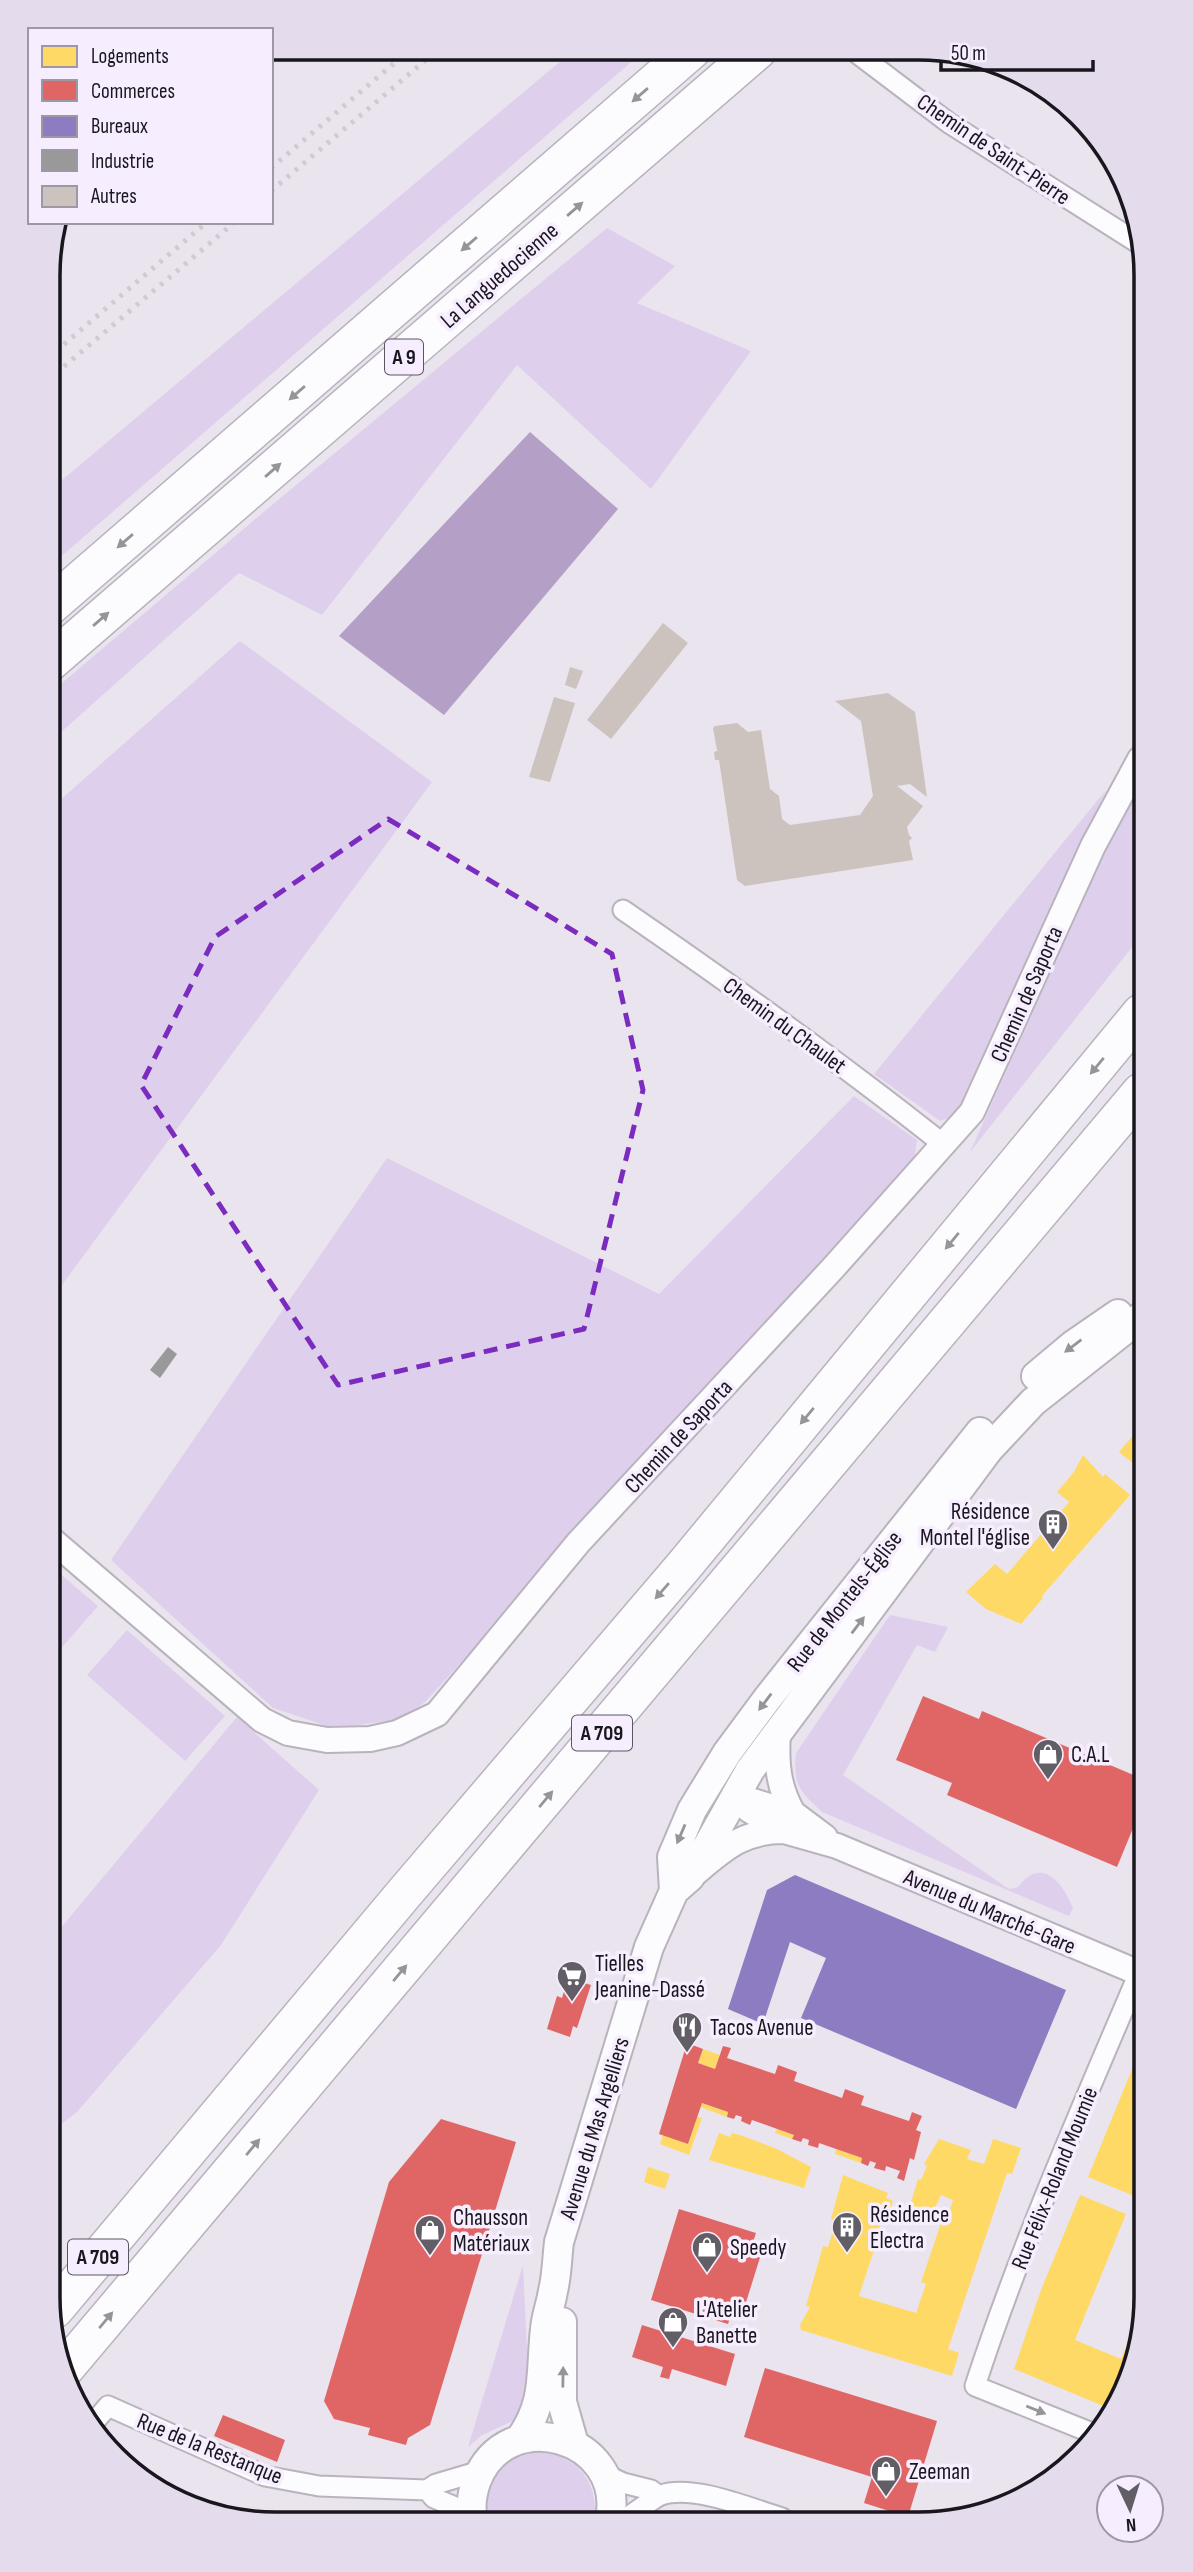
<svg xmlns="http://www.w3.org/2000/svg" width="1193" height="2572" font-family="'Sofia Sans Condensed',sans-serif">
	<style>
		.grass { fill: #ded0ec }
		.water { fill: #b49fc6 }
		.homes { fill: #ffd966 }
		.shops { fill: #e06666 }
		.offices { fill: #8e7cc3 }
		.industry { fill: #999 }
		.building { fill: #ccc2be }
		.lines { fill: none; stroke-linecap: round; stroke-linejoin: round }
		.minor-casing { stroke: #b8b3bc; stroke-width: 23 }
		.tertiary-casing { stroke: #b8b3bc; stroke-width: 28 }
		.secondary-casing { stroke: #b8b3bc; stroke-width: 32 }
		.motorway-casing { stroke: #b8b3bc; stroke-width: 40 }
		.minor { stroke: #fcfbfd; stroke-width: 19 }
		.tertiary { stroke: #fcfbfd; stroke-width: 24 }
		.secondary { stroke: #fcfbfd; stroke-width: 28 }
		.motorway { stroke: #fcfbfd; stroke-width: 37 }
		.rail { stroke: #ceccd0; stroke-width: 5; stroke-dasharray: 3.5 7; stroke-linecap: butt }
		.oneway { fill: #969498 }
		.marked { fill: none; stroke: #7b2cbf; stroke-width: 5; stroke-dasharray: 14 9; stroke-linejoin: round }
		.labels { text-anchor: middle; stroke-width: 7; stroke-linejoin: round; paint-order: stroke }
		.shield { fill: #f6edfe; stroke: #5b5660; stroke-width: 2 }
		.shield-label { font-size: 21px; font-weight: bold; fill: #19161d }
		.street-label { font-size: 23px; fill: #19161d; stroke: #f6edfe }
		.poi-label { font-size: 23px; fill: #19161d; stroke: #f6edfe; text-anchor: start }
		.rim { fill: none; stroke: #19161d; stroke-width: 3.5 }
	</style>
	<rect width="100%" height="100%" fill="#eae4ef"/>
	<path class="grass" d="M575 49 645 50 49 567V491Z
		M607 228 675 266 637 303 751 351 651 489 517 365 322 615 239 573 49 743V694L272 505Z
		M240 641 432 782 51 1300 50 809Z
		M1140 783V937L970 1152 1104 853Z
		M1106 790 963 1113 940 1121 874 1074Z
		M854 1096 917 1140 913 1169 425 1702 402 1719 357 1725 327 1726 273 1708 111 1560 387 1158 659 1294Z
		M52 1567 98 1606 58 1652 53 1647Z
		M890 1615 948 1627 935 1652 917 1645 843 1775 1009 1889 1018 1887C1042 1855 1063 1883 1073 1908L1069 1916 822 1812C799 1791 793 1784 796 1753Z
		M127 1630 225 1716 185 1761 87 1675Z
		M237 1717 319 1790 221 1945 77 2112 54 2130V1936Z
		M523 2265 528 2372 522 2405 513 2421 482 2435 468 2447Z
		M537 2452C574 2453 600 2481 594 2519H486C483 2484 501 2457 537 2452Z"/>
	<path class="water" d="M530 432 618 509 444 715 339 636Z"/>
	<path class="homes" d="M1142 1425V1466L1140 1469 1119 1452Z
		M1083 1455 1103 1477 1105 1474 1130 1495 1041 1597 1043 1598 1021 1624 986 1609 966 1592 995 1564 1007 1574 1069 1502 1057 1492 1074 1472Z
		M1144 2040 1145 2169 1134 2196 1088 2177Z
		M703 2049 720 2055 715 2069 698 2063Z
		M702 2103 728 2112 727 2117 700 2107Z
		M697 2117 702 2118 689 2155 660 2144 663 2135 688 2144Z
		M777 2129 794 2135 792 2139 775 2133Z
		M719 2133 730 2137 732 2133 740 2135 777 2149 811 2167 804 2188 709 2160Z
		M939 2139 971 2150 967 2159 984 2164 993 2139 1021 2148 1012 2174 1007 2173 948 2349 959 2353 952 2376 801 2330 800 2325 810 2307 806 2306 819 2260 823 2246 828 2247 836 2221 831 2219 843 2175 888 2193 886 2198 893 2201 887 2222 882 2220 876 2240 872 2239 869 2249 874 2250 859 2296 916 2313 926 2284 921 2282 941 2223 945 2225 953 2200 941 2195 932 2214 928 2212 926 2216 909 2209 918 2179 921 2180 927 2166 924 2164Z
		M836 2149 862 2158 861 2163 835 2154Z
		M648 2167 670 2174 665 2189 644 2182Z
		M1080 2195 1126 2214 1075 2340 1121 2359 1145 2302V2313L1129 2384 1113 2410 1014 2369 1041 2290Z"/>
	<path class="shops" d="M923 1696 979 1719 982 1711 1143 1779V1804L1117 1867 947 1795 952 1783 896 1760Z
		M568 1978 591 1985 577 2028 573 2026 570 2037 547 2029 557 1996 562 1998Z
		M687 2043 703 2049 698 2063 715 2069 723 2046 731 2048 727 2058 775 2074 778 2065 797 2072 794 2081 842 2098 845 2089 864 2096 861 2105 909 2121 912 2112 922 2116 916 2130 921 2132 914 2160 910 2158 904 2181 897 2178 900 2171 886 2166 885 2171 874 2168 876 2163 870 2161 868 2166 861 2163 862 2158 819 2143 818 2148 808 2145 809 2140 803 2138 801 2142 792 2139 794 2135 752 2120 750 2125 741 2121 742 2117 736 2115 734 2119 727 2117 728 2112 702 2103 688 2144 659 2134Z
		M441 2119 516 2142 430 2425 408 2438 406 2445 368 2435 370 2428 334 2419 324 2401 389 2182Z
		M679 2209 756 2233 752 2245 763 2248 742 2315 732 2312 728 2324 651 2300Z
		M642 2325 735 2354 726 2386 672 2369 669 2379 660 2377 663 2367 632 2357Z
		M765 2368 937 2421 908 2517 864 2503 872 2477 744 2437Z
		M223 2415 285 2440 277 2462 214 2436Z"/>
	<path class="offices" d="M795 1875 1066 1990 1016 2109 801 2018 826 1958 790 1942 763 2024 728 2009 767 1890Z"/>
	<path class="industry" d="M168 1347 177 1354 160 1378 150 1370Z"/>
	<path class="building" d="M663 623 688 643 611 739 587 720Z
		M570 667 583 671 576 689 565 685Z
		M888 693 915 712 927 797 910 784 897 786 923 806 907 827 909 835 912 838 909 841 913 860 745 886 737 880 719 760H715L714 752 719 750H717L713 728 715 726 737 723 748 732 761 730 770 789 779 796 782 819 790 825 860 815 873 796 861 721 835 701Z
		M554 697 575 703 550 782 529 777Z"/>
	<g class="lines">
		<g class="minor-casing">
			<path id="minor" d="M854 51 949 123 1138 243
				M623 910C732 985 840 1062 943 1144
				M89 2428 108 2406 265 2476 319 2486 427 2490 436 2484 480 2471
				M1097 2435 975 2386C1021 2245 1081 2109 1139 1973
				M604 2474 623 2483 651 2490 658 2495
				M427 2490 434 2498 472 2514
				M626 2519C630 2515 658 2496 661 2495 693 2484 749 2508 782 2518"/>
		</g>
		<g class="tertiary-casing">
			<path id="tertiary" d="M52 1540 262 1720 288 1733 327 1740 370 1739 397 1733 437 1714 578 1543 834 1267 972 1112 1093 846 1140 759
				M778 1732C776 1763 778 1787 793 1813
				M734 1797 749 1810 784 1831 837 1846 1144 1975
				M746 1799 793 1813 825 1837
				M693 1875C724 1849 742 1831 784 1831"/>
		</g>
		<g class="secondary-casing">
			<path id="secondary" d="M1036 1376 1073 1345 1118 1314
				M674 1891 672 1857 692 1810 727 1753 767 1699 980 1432
				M562 2322V2402L574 2444
				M520 2439C547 2401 540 2372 545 2329 546 2316 551 2304 553 2291 557 2275 557 2258 559 2242L649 1947 674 1891 690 1877 750 1770 989 1449 1033 1402 1142 1316
				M473 2519C470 2507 472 2494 476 2482 506 2402 626 2437 610 2519"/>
		</g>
		<g class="motorway-casing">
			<path id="motorway" d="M49 607 692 50
				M49 663 758 50
				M55 2309 407 1890 683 1567 1141 1013
				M62 2372 1141 1092"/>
		</g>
		<use href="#minor" class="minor"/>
		<use href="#tertiary" class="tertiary"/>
		<use href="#secondary" class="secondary"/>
		<use href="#motorway" class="motorway"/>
		<path class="rail" d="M271 168 412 48
			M271 191 440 48
			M48 358 207 222
			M48 380 235 222"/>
	</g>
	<defs><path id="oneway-solid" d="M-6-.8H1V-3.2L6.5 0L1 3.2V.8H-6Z" transform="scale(1.75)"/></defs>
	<g class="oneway">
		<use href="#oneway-solid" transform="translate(640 95) rotate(139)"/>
		<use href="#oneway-solid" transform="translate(575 209) rotate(-41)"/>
		<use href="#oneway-solid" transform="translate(469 244) rotate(139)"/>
		<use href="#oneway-solid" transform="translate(297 393) rotate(139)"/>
		<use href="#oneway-solid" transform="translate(273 470) rotate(-41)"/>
		<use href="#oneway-solid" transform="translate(125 541) rotate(139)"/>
		<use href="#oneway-solid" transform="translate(101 619) rotate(-41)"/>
		<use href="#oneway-solid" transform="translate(1097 1066) rotate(130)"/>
		<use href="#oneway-solid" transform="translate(952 1241) rotate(130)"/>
		<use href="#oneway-solid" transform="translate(1073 1346) rotate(143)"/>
		<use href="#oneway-solid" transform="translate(807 1416) rotate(130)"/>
		<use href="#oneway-solid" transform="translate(662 1591) rotate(131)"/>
		<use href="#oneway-solid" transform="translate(858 1625) rotate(-53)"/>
		<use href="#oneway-solid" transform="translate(765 1702) rotate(127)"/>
		<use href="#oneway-solid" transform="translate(546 1799) rotate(-50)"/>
		<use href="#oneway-solid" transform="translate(681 1834) rotate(113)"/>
		<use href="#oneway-solid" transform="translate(400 1973) rotate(-50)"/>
		<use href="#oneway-solid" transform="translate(253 2147) rotate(-50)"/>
		<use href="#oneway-solid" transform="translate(106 2320) rotate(-50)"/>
		<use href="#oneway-solid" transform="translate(563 2377) rotate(-89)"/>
		<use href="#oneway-solid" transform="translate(1036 2410) rotate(22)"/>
	</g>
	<path class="marked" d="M388 819 612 954 643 1090 584 1329 338 1385 141 1085 215 937Z"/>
	<defs>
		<g id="building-pin" transform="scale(1.575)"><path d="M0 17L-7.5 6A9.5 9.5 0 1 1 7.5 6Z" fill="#625e66" stroke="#f6edfe"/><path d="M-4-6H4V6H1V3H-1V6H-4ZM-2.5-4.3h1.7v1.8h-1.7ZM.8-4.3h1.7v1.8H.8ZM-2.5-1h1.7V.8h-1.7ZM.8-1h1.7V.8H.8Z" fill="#fff"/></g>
		<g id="shop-pin" transform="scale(1.575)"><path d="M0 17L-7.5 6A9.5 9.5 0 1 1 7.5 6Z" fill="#625e66" stroke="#f6edfe"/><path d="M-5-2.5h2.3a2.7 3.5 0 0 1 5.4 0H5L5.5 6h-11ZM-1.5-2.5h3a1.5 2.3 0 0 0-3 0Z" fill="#fff"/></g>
		<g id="supermarket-pin" transform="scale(1.575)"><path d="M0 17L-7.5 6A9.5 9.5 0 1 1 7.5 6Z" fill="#625e66" stroke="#f6edfe"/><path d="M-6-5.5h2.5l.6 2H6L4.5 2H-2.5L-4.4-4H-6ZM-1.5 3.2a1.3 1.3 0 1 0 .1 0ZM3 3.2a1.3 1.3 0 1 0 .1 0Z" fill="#fff"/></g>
		<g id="restaurant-pin" transform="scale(1.575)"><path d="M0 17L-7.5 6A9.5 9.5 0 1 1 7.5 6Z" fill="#625e66" stroke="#f6edfe"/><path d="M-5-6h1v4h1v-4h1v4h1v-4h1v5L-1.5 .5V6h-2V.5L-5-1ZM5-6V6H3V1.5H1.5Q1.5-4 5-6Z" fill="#fff"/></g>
	</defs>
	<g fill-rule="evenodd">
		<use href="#building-pin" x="1053" y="1524"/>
		<use href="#shop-pin" x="1048" y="1754"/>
		<use href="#supermarket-pin" x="572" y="1976"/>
		<use href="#restaurant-pin" x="687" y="2027"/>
		<use href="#building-pin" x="847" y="2227"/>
		<use href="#shop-pin" x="430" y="2230"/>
		<use href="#shop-pin" x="707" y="2247"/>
		<use href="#shop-pin" x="673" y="2322"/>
		<use href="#shop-pin" x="886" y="2471"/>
	</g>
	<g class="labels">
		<g class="shield">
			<rect x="385" y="339.5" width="38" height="35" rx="5"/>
			<rect x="572" y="1715.5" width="60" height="35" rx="5"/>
			<rect x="68" y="2239.5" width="60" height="35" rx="5"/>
		</g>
		<g class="shield-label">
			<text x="404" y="364">A 9</text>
			<text x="602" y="1740">A 709</text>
			<text x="98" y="2264">A 709</text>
		</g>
		<g class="street-label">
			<text transform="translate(994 149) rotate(34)" y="8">Chemin de Saint-Pierre</text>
			<text transform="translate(499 275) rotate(-41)" y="8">La Languedocienne</text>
			<text transform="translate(1026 994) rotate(-66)" y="8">Chemin de Saporta</text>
			<text transform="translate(785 1025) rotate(36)" y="8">Chemin du Chaulet</text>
			<text transform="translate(678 1436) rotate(-47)" y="8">Chemin de Saporta</text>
			<text transform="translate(844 1601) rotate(-52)" y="8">Rue de Montels-Église</text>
			<text transform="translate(990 1911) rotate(23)" y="8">Avenue du Marché-Gare</text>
			<text transform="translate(594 2128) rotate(-73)" y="8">Avenue du Mas Argelliers</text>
			<text transform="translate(1054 2178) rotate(-68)" y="8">Rue Félix-Roland Moumie</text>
			<text transform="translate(210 2448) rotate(22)" y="8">Rue de la Restanque</text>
		</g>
		<g class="poi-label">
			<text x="1030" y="1519" text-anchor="end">Résidence<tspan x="1030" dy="26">Montel l'église</tspan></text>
			<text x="1071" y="1762">C.A.L</text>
			<text x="595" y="1971">Tielles<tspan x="595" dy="26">Jeanine-Dassé</tspan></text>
			<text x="710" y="2035">Tacos Avenue</text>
			<text x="870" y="2222">Résidence<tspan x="870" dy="26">Electra</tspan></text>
			<text x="453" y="2225">Chausson<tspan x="453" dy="26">Matériaux</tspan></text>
			<text x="730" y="2255">Speedy</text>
			<text x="696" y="2317">L'Atelier<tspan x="696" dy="26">Banette</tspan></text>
			<text x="909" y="2479">Zeeman</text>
		</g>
	</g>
	<path d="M0 0H1193V2572H0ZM275 60H919A215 215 0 0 1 1134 275V2297A215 215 0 0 1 919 2512H275A215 215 0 0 1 60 2297V275A215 215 0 0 1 275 60Z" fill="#e4dcec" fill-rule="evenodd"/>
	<path class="rim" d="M275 60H919A215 215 0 0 1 1134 275V2297A215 215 0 0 1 919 2512H275A215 215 0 0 1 60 2297V275A215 215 0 0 1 275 60Z"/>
	<rect x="28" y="28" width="245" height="196" fill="#f6edfe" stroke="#9e97a4" stroke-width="2"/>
	<rect x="42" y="46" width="35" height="21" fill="#ffd966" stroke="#9e97a4" stroke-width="2"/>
	<text x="91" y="63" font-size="21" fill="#19161d">Logements</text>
	<rect x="42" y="80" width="35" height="21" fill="#e06666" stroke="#9e97a4" stroke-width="2"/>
	<text x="91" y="98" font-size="21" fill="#19161d">Commerces</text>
	<rect x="42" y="116" width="35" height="21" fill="#8e7cc3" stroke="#9e97a4" stroke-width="2"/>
	<text x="91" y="133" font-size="21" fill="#19161d">Bureaux</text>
	<rect x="42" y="150" width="35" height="21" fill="#999999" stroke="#9e97a4" stroke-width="2"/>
	<text x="91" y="168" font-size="21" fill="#19161d">Industrie</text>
	<rect x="42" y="186" width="35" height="21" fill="#ccc2be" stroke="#9e97a4" stroke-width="2"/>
	<text x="91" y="203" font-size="21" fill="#19161d">Autres</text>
	<g transform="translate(1130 2509) rotate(176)"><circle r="33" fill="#f6edfe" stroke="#9e97a4" stroke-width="2"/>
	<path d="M0-5L12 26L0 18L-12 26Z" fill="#625e66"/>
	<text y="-10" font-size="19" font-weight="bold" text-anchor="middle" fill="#19161d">N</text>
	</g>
	<path d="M941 60v10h152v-10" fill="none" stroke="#19161d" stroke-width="3.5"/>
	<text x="951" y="60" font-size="21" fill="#19161d" stroke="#f6edfe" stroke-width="5" paint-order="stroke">50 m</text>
</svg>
